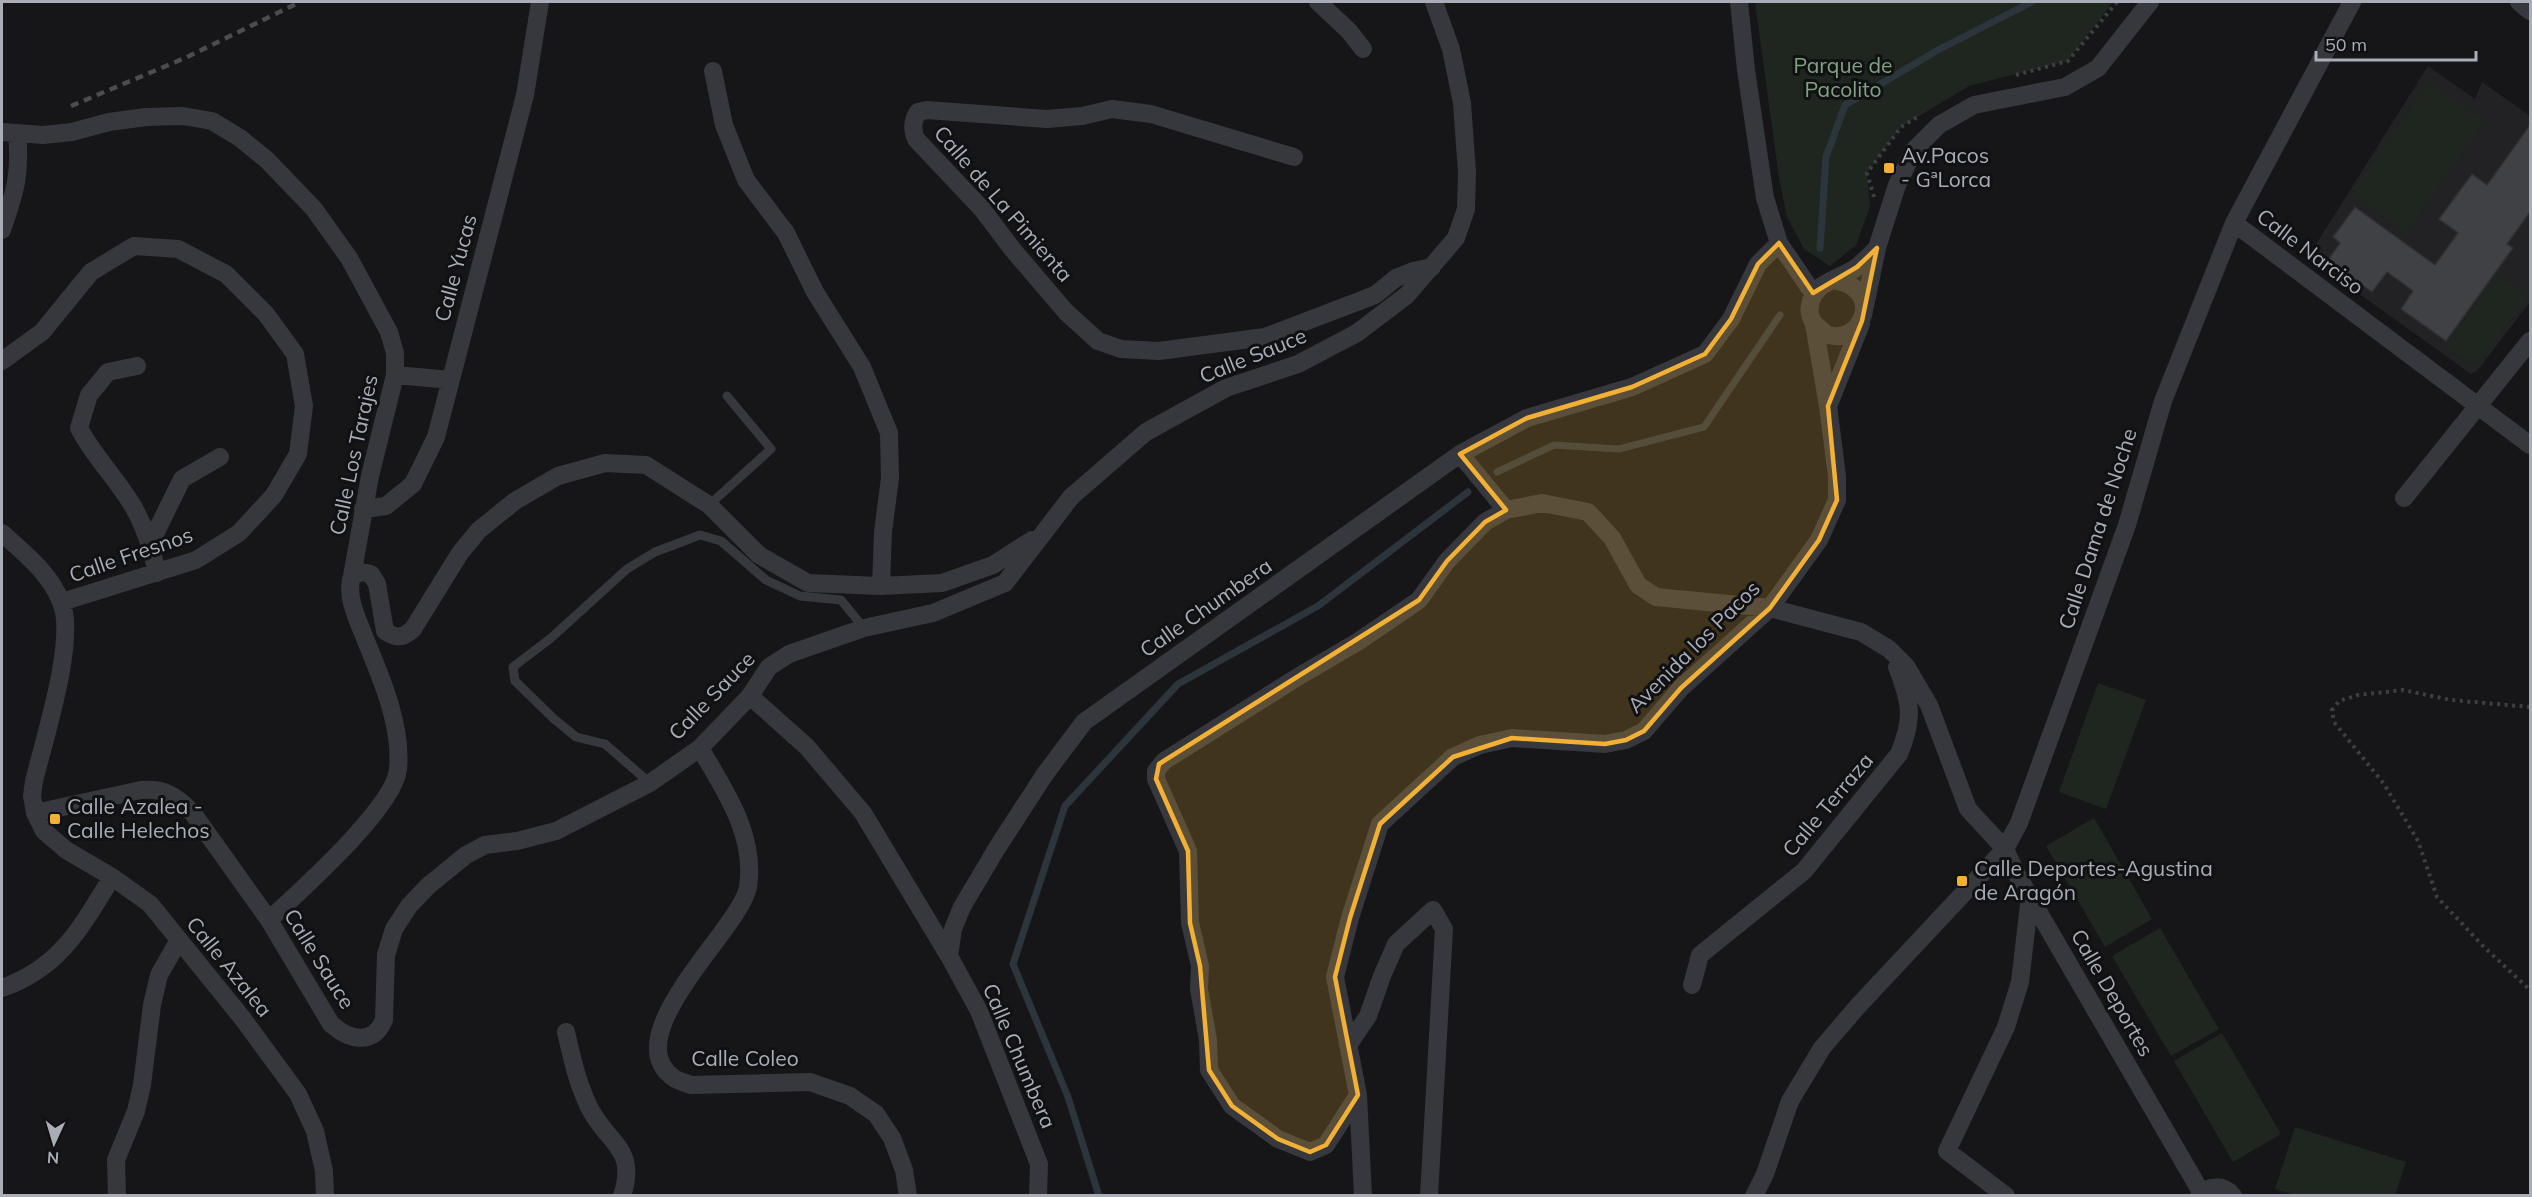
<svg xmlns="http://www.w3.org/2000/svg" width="2532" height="1197" font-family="Mulish,sans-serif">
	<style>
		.built { fill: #222225 }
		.green { fill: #1e261f }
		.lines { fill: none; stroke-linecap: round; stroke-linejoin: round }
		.stream { stroke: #2c353c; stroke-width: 7 }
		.building { fill: #404145; stroke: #303034; stroke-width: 1.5 }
		.path { stroke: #3d3f44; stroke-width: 4; stroke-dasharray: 3 4.5; stroke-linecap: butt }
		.lane { stroke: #37383d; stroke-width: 9 }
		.street { stroke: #37383d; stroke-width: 18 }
		.rail { stroke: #4a4c52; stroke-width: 4.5; stroke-dasharray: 8 6; stroke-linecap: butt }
		.marked { fill: #f2b134; fill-opacity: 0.2; stroke: #f2b134; stroke-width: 4.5; stroke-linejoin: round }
		.poi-dot { fill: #f2b134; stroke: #111113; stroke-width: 2 }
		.labels { text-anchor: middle; stroke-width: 6; stroke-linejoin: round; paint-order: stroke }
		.park-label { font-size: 21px; fill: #7fa381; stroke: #111113 }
		.poi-label { font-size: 21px; fill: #a8adb8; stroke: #111113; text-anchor: start }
		.street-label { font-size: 21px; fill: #a8adb8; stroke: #111113 }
	</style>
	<rect width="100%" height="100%" fill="#161618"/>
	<path class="built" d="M2428 66 2475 99 2482 82 2530 116V302L2477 371 2471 374 2308 257Z"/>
	<path class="green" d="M1755 2H2113L2068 61 1969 86 1901 127 1867 173 1870 207 1856 245 1830 266 1804 249 1787 217 1779 178Z
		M2429 82 2485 121 2406 233 2350 194Z
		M2497 275 2528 297 2480 361 2471 365 2445 346Z
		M2098 683 2146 700 2106 809 2059 792Z
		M2094 818 2152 919 2105 947 2046 846Z
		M2160 928 2219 1029 2171 1056 2112 956Z
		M2222 1033 2281 1134 2233 1162 2174 1061Z
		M2295 1127 2406 1162 2395 1195H2295L2275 1189Z"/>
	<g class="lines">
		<path class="stream" d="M1820 248 1826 157 1845 105 1938 50 2032 2
			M1497 472 1554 445 1619 449 1704 427 1780 315
			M1099 1196 1068 1097 1013 964 1065 806 1178 684 1318 606 1468 492"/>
	</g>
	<path class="building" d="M2530 125V212L2507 244 2513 248 2446 341 2401 309 2413 291 2387 272 2372 292 2328 260 2340 243 2333 237 2355 207 2435 265 2458 233 2439 219 2472 174 2487 185Z"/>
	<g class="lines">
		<path class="path" d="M2016 75 2068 61 2117 2
			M1874 197 1867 173 1901 127 1919 116
			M2530 707 2451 700 2403 690 2358 695 2339 701 2332 710 2334 722 2384 784 2418 841 2437 897 2483 946 2530 990"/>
		<path class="lane" d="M709 505 771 449 727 396
			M650 783 605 744 576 737 553 718 515 681 513 667 551 638 627 569 655 552 700 535 721 541 766 580 800 596 841 600 864 628"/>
		<path class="street" d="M1318 2 1349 31 1363 49
			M1739 2 1746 70 1765 198 1779 243 1813 293
			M2352 2 2234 223 2530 445
			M2519 2 2530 11
			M713 71 724 125 746 180 786 233 815 292 862 367 889 433 890 478 883 532 881 586
			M2 132 43 135 72 132 109 122 146 117 183 116 212 121 240 138 267 160 314 209 349 258 389 332 395 353V375L370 476 352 576
			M1294 157 1151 114 1112 109 1082 116 1047 119 927 110 918 112C912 122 912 129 916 139L982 209 1013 250 1066 312 1098 341 1121 349 1159 351 1265 337 1375 295 1396 278 1413 271 1432 267
			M2 230C15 192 21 174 17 134
			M1833 280C1886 288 1862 345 1829 335 1825 334 1821 329 1818 327 1812 323 1808 313 1810 306 1813 281 1840 280 1857 267 1864 261 1871 254 1877 248
			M1865 306 1877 248 1897 185 1914 150 1939 125 1974 105 2065 87 2098 68 2150 2
			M2 361 42 332 91 272 134 246 178 249 226 274 266 314 295 354 304 406 298 454 274 495 239 533 196 560 62 602
			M137 366 108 372 89 395 79 428C94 457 118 480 134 508 146 529 152 550 157 573
			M395 375 451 380
			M1829 404 1861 324
			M1460 454 1506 510
			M2404 498 2530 341
			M363 509 386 506 413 484 436 437 525 95 540 2
			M2 533C24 553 50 573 61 602 77 638 44 740 34 781L32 796 35 813 44 831 66 850 112 877 150 904 243 1019 298 1094 315 1131 324 1171 325 1196
			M150 544 182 479 220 457
			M750 696 807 747 863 813 949 956
			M700 748C725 791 756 835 748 887 741 928 614 1036 674 1078 678 1081 685 1083 691 1085L810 1082 850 1096 876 1114 892 1138 904 1170 908 1196
			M35 813 141 790C165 788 176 796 192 812L269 920 331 1024C349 1040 373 1046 384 1020L386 955 394 929 409 906 428 886 466 855 485 845 517 841 556 831 650 783 700 748 750 696 769 667 789 654 864 628 933 613 1005 583 1071 497 1146 432 1226 388 1298 364 1357 333 1407 295 1456 238 1466 209 1467 172 1462 103 1451 49 1434 2
			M269 920C299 892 395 807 398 769 402 726 382 680 366 641 359 622 345 597 352 576L361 572 371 574 377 584 385 631C397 639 403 638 413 629L460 553 479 530 515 501 558 476 605 463 646 465 709 505 759 555 808 583 881 586 942 583 993 565 1032 540
			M1692 985 1700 955 1804 871 1899 754C1914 718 1911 703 1897 667
			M2 988C60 968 82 926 112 877
			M566 1032C572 1058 577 1082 589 1107 607 1144 638 1147 622 1196
			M1349 1044 1368 1016 1382 976 1396 944 1433 910 1444 929 1429 1196
			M1358 1095 1326 1145 1310 1152 1278 1139 1232 1106 1209 1070 1208 1040 1199 989 1200 966 1190 923 1188 851 1156 779V771L1164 761 1301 675 1359 641 1419 600 1447 561 1485 522 1506 510 1542 503 1588 512 1612 538 1638 585 1656 597 1770 608 1861 632 1889 649 1906 666 1929 705 1968 809 2005 849 2016 873 2201 1192
			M117 1196 116 1160 136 1111 142 1085 152 1005 159 975 179 940
			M1038 1196 1039 1164 979 1011 949 956 953 929 962 907 997 848 1045 774 1084 722 1460 454 1527 418 1632 387 1705 354 1731 319 1758 264 1779 243
			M1363 1196 1358 1095 1335 977 1350 918 1380 824 1453 757 1480 745 1512 738 1605 744 1626 740 1644 731 1681 688 1770 608 1819 540 1837 500V476L1828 406 1814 324
			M1754 1196 1765 1174 1790 1101 1822 1048 1858 1006 2005 849 2019 823 2127 525 2163 401 2234 223
			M2006 1196 1947 1151 2006 1027 2020 982 2030 896
			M2199 1196C2208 1185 2224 1184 2233 1196"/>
		<path class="rail" d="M71 106 185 58 300 2"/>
	</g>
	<path class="marked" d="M1779 243 1813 293 1857 267 1877 248 1862 321 1828 406 1837 500 1819 540 1770 608 1681 688 1644 731 1626 740 1605 744 1512 738 1453 757 1380 824 1350 918 1335 977 1358 1095 1326 1145 1310 1152 1278 1139 1232 1106 1209 1070 1200 966 1190 923 1188 851 1156 779 1159 764 1419 600 1447 561 1485 522 1506 510 1460 454 1527 418 1632 387 1705 354 1731 319 1758 264Z"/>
	<g class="poi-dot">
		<rect x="1883" y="162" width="12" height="12" rx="3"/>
		<rect x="49" y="813" width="12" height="12" rx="3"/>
		<rect x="1956" y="875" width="12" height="12" rx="3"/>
	</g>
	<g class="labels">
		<g class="park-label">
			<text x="1843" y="73">Parque de<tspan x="1843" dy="24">Pacolito</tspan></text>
		</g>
		<g class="poi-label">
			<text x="1901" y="163">Av.Pacos<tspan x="1901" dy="24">- GªLorca</tspan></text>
			<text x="67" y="814">Calle Azalea -<tspan x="67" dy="24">Calle Helechos</tspan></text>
			<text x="1974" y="876">Calle Deportes-Agustina<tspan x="1974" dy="24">de Aragón</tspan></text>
		</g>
		<g class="street-label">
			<text transform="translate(1003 204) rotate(49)" y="7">Calle de La Pimienta</text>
			<text transform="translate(2310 252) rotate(37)" y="7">Calle Narciso</text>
			<text transform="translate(456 268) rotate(-75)" y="7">Calle Yucas</text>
			<text transform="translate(1253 356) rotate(-22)" y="7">Calle Sauce</text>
			<text transform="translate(354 455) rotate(-78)" y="7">Calle Los Tarajes</text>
			<text transform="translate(2098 529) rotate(-72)" y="7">Calle Dama de Noche</text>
			<text transform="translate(131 555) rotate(-19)" y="7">Calle Fresnos</text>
			<text transform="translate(1206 608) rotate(-35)" y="7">Calle Chumbera</text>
			<text transform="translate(1694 647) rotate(-45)" y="7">Avenida los Pacos</text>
			<text transform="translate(712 696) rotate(-46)" y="7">Calle Sauce</text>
			<text transform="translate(1828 805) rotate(-50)" y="7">Calle Terraza</text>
			<text transform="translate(319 959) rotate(58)" y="7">Calle Sauce</text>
			<text transform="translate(229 967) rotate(51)" y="7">Calle Azalea</text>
			<text transform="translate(2112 993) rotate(60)" y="7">Calle Deportes</text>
			<text transform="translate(1019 1056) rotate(67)" y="7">Calle Chumbera</text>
			<text x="745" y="1066">Calle Coleo</text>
		</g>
	</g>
	<rect width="2532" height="1197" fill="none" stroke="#a8adb8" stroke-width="6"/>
	<g transform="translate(54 1143) rotate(184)" stroke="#111113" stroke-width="4.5" paint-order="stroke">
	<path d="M0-4.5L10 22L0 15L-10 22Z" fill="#a8adb8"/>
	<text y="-9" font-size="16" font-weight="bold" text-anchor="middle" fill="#a8adb8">N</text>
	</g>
	<path d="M2316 51v9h160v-9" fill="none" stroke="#a8adb8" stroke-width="3"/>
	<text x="2325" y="51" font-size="18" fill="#a8adb8" stroke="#111113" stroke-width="4.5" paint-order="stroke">50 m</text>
</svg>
